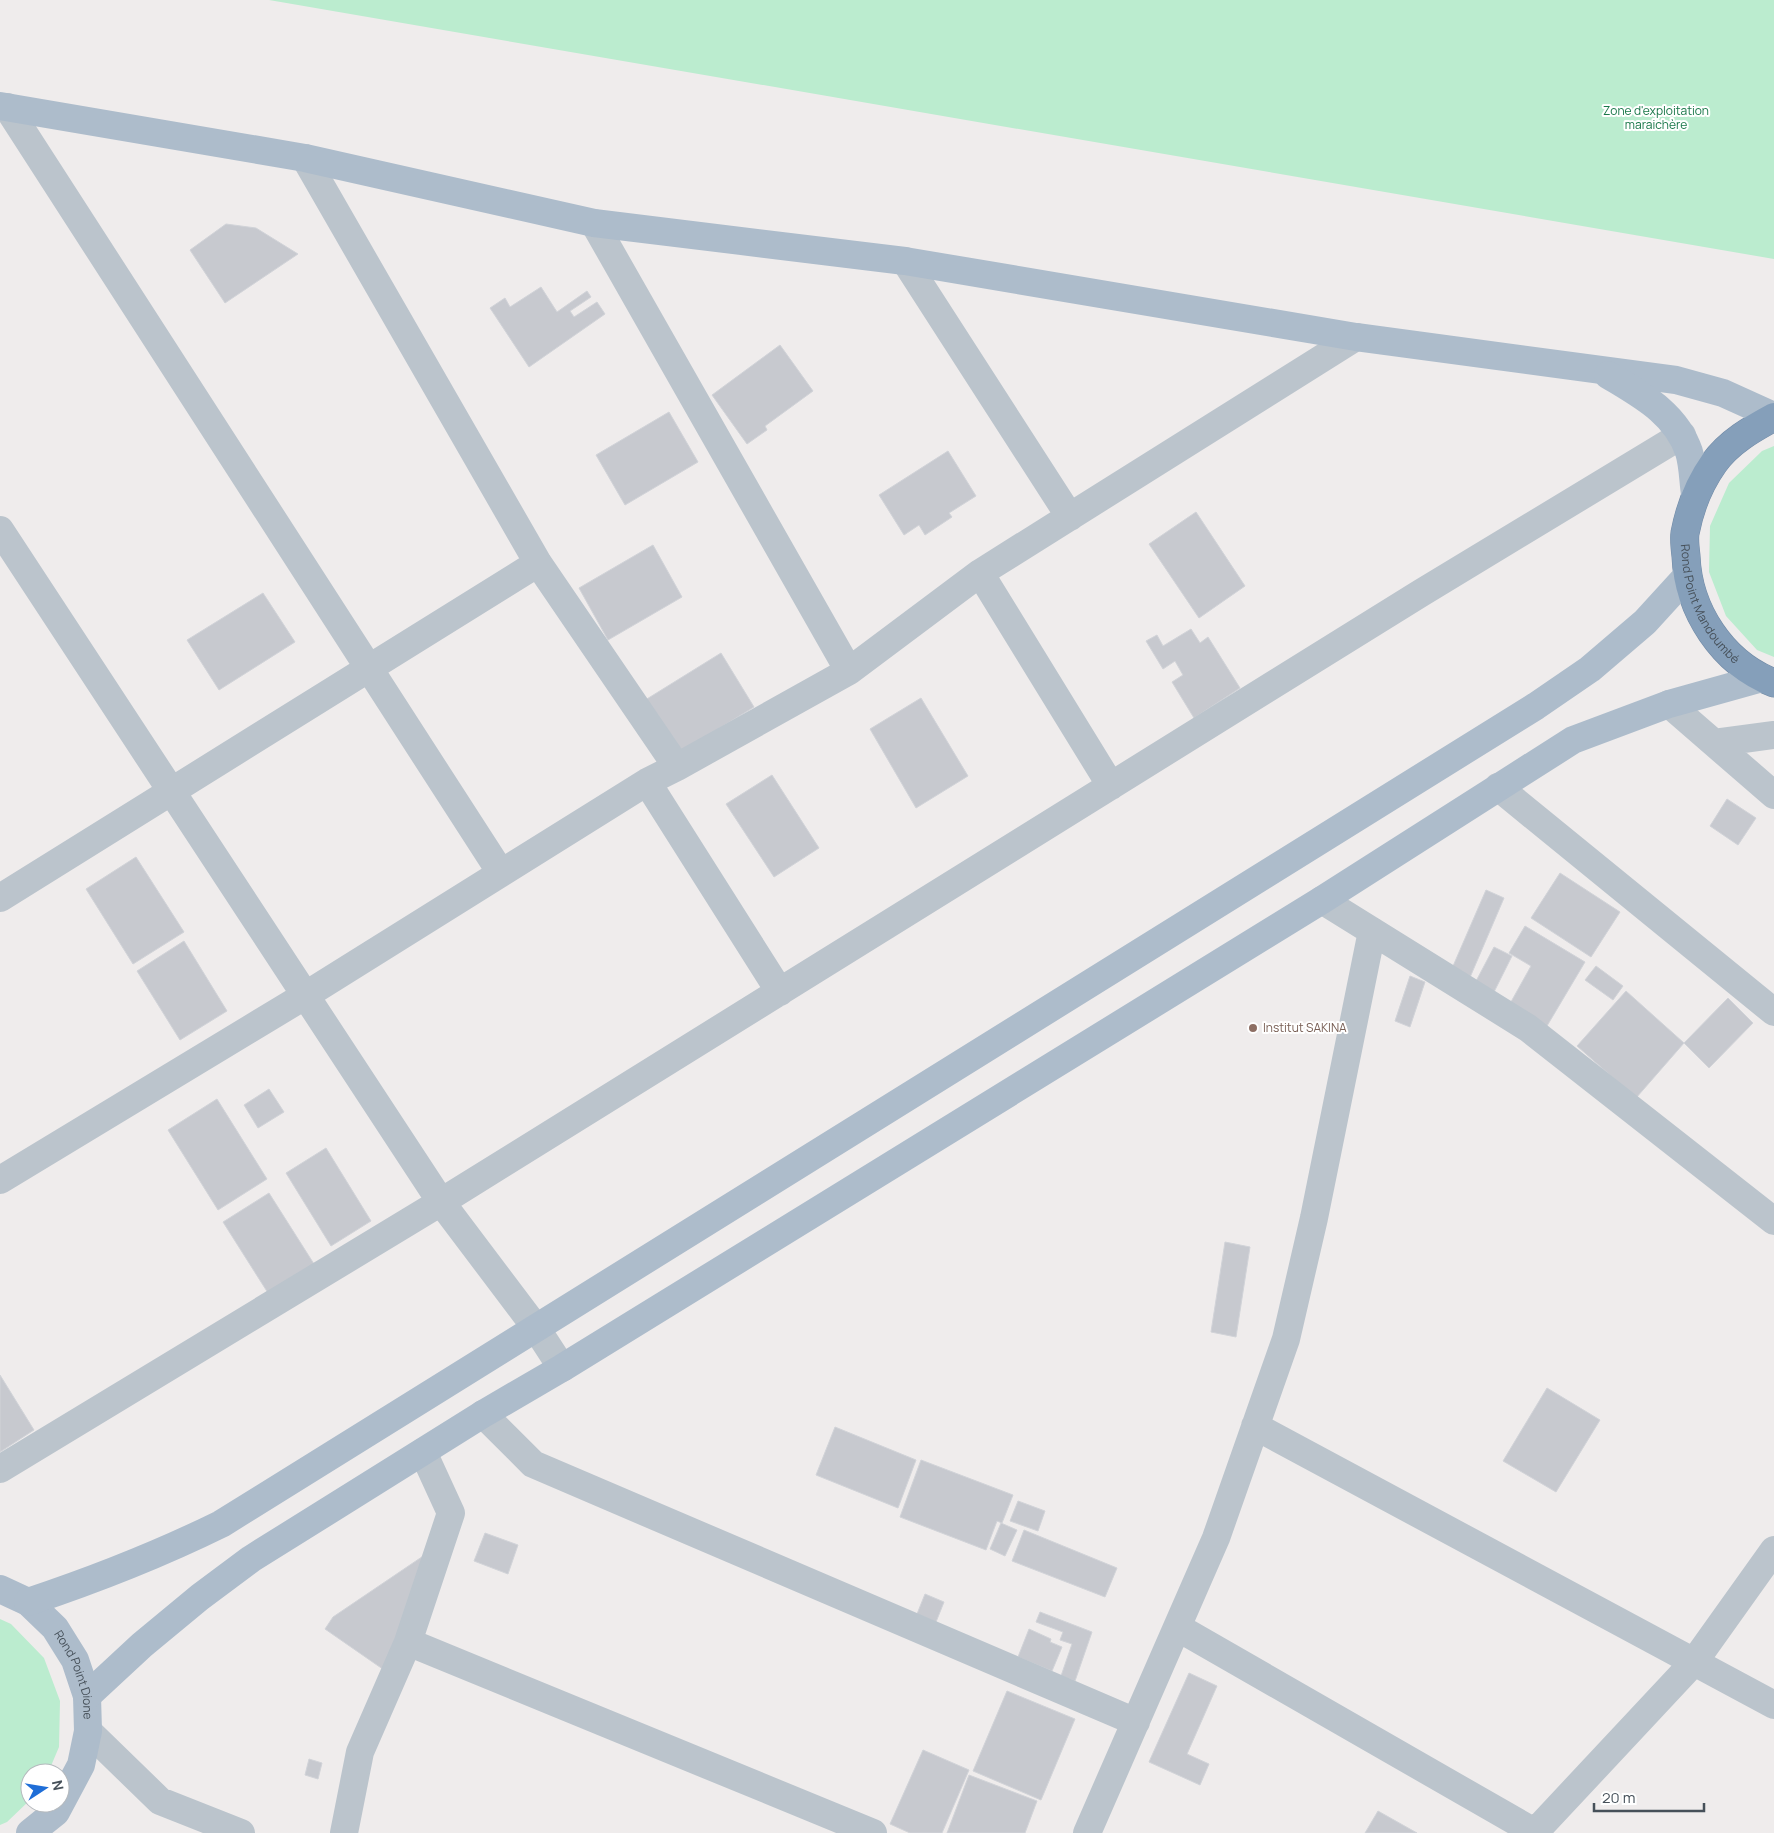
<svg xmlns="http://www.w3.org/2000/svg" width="1774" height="1833" font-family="Manrope,sans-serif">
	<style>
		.green { fill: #bbeccf }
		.building { fill: #c7c9cf; stroke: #d1d3d8 }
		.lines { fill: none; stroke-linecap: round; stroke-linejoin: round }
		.highway-casing { stroke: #718aa6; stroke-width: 29 }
		.minor { stroke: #bbc4cc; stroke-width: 28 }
		.major { stroke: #adbccb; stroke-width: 28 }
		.highway { stroke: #859fba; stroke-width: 28 }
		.education-dot { fill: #8d6e63; stroke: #fff; stroke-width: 2 }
		.labels { text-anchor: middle; stroke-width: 4; stroke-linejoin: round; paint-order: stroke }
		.park-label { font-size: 12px; fill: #197749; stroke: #fff }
		.street-label { font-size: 12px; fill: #465059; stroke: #fff }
		.education-label { font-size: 12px; fill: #785e54; stroke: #fff; text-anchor: start }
	</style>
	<rect width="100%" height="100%" fill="#efecec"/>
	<path class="green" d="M269 0H1774V259Z
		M1774 446V657L1757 650 1726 616 1709 572 1710 526 1729 483 1762 451Z
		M0 1619 11 1624 44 1658 60 1701 59 1747 48 1773H30V1800L7 1822 0 1825Z"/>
	<path class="building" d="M226 224 256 228 298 254 225 303 190 250Z
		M541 287 557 312 587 291 591 297 570 311 574 317 597 302 605 314 529 367 490 308 505 298 510 307Z
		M780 345 813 391 765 426 767 430 747 444 712 395Z
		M669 412 698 462 625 505 596 455Z
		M948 451 976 496 949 513 952 517 925 535 919 525 904 535 879 495Z
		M1196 512 1245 586 1199 618 1149 544Z
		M653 545 682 597 608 640 579 588Z
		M263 593 295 642 219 690 187 640Z
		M1191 629 1200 643 1208 637 1240 688 1194 718 1172 682 1183 675 1175 661 1163 669 1146 641 1157 635 1163 646Z
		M721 653 754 707 674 756 642 702Z
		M921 698 968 776 916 808 870 729Z
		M772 775 819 848 774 877 726 804Z
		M1727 799 1756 818 1738 845 1710 826Z
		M136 857 184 932 133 964 86 889Z
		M1560 873 1620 912 1591 957 1531 918Z
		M1486 890 1504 898 1468 982 1450 973Z
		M1525 926 1585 962 1544 1031 1507 1009 1531 966 1509 953Z
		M184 941 227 1011 180 1040 137 971Z
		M1494 947 1512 956 1493 994 1474 985Z
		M1596 966 1623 986 1613 1000 1585 980Z
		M1410 976 1425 982 1410 1027 1395 1021Z
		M1626 991 1684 1043 1636 1098 1577 1046Z
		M1728 998 1753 1023 1709 1068 1684 1043Z
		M269 1089 284 1112 258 1128 244 1105Z
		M217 1099 267 1179 218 1210 168 1130Z
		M326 1148 371 1221 331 1246 286 1173Z
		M269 1193 314 1264 268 1293 223 1222Z
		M1225 1242 1250 1247 1236 1337 1211 1332Z
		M0 1375 34 1430 0 1452Z
		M1547 1388 1600 1420 1556 1492 1503 1461Z
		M835 1427 916 1460 898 1508 816 1475Z
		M921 1460 1013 1495 1002 1523 997 1521 986 1550 900 1517Z
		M1018 1501 1045 1511 1038 1531 1010 1521Z
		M1001 1523 1017 1530 1005 1556 990 1549Z
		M1024 1530 1117 1568 1105 1597 1012 1561Z
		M485 1533 518 1545 508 1574 474 1561Z
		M441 1544 387 1672 325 1629 333 1617Z
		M925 1594 944 1602 936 1622 917 1614Z
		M1040 1612 1092 1632 1075 1681 1061 1676 1072 1644 1060 1640 1063 1632 1036 1622Z
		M1029 1629 1051 1639 1050 1642 1062 1647 1052 1671 1018 1657Z
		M1189 1673 1217 1686 1187 1754 1209 1764 1200 1785 1149 1762Z
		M1007 1691 1075 1719 1041 1800 973 1771Z
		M923 1750 969 1770 942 1833H910L890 1824Z
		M309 1759 322 1763 318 1779 305 1775Z
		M969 1775 1037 1801 1025 1833H947Z
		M1378 1811 1417 1833H1365Z"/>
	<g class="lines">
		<g class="highway-casing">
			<g id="highway">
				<path id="s2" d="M1774 417C1752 429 1729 442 1714 463 1699 484 1690 507 1685 533 1684 540 1685 548 1686 556 1688 610 1722 663 1774 683"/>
			</g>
		</g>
		<path class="minor" d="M7 107 501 873
			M305 158 538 563 677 767
			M594 223 849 671
			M905 261 1070 517
			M0 530 441 1202 536 1328 562 1368
			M980 573 1111 786
			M1669 704 1774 795
			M1714 743 1774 735
			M647 782 780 992
			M1498 787 1774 1012
			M0 898 538 563
			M1322 900 1528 1028 1774 1221
			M0 1180 306 995 647 782 677 767 849 671 980 573 1356 337
			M483 1414 533 1464 1136 1722
			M1255 1426 1774 1705
			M0 1469 441 1202 1421 593 1682 435
			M1177 1627 1536 1833
			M408 1642 873 1833
			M88 1731 160 1801 241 1833
			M1535 1832 1694 1662 1774 1550
			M344 1833 360 1752 408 1642 451 1513 423 1452
			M1087 1833 1216 1538 1286 1339 1314 1218 1372 931"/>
		<g class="major">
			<path d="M0 106 305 158 594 223 905 261 1356 337 1676 380 1723 393 1774 416"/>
			<path d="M1608 375C1641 395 1676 413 1689 452 1693 465 1693 481 1695 494"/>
			<path id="s1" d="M0 1589 28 1602 55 1628 75 1660 87 1696 88 1731 81 1765 56 1812 30 1833"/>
			<path d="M28 1602C94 1580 158 1555 221 1524L1536 706 1590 669 1645 622 1687 576"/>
			<path d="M87 1696 142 1645 200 1597 251 1559 483 1414 562 1368 1322 900 1573 740 1669 704 1762 678"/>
		</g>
		<use href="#highway" class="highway"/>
	</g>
	<circle class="education-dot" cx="1253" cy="1028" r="5"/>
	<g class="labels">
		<g class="park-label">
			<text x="1656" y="115">Zone d'exploitation<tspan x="1656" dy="14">maraichère</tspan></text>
		</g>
		<g class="street-label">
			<text dy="4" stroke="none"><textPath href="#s2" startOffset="230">Rond Point Mandoumbé</textPath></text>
			<text dy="4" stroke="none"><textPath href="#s1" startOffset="120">Rond Point Dione</textPath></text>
		</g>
		<g class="education-label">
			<text x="1263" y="1032">Institut SAKINA</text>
		</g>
	</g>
	<g transform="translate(45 1788) rotate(78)"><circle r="24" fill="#ffffff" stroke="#b5b9bd"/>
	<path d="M0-4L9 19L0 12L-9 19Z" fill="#1f6ed7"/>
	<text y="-8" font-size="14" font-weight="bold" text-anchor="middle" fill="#465059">N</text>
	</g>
	<path d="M1594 1803v8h110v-8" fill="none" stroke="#465059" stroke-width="2.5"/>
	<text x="1602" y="1803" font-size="15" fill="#465059" stroke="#ffffff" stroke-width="4" paint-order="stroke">20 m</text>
</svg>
